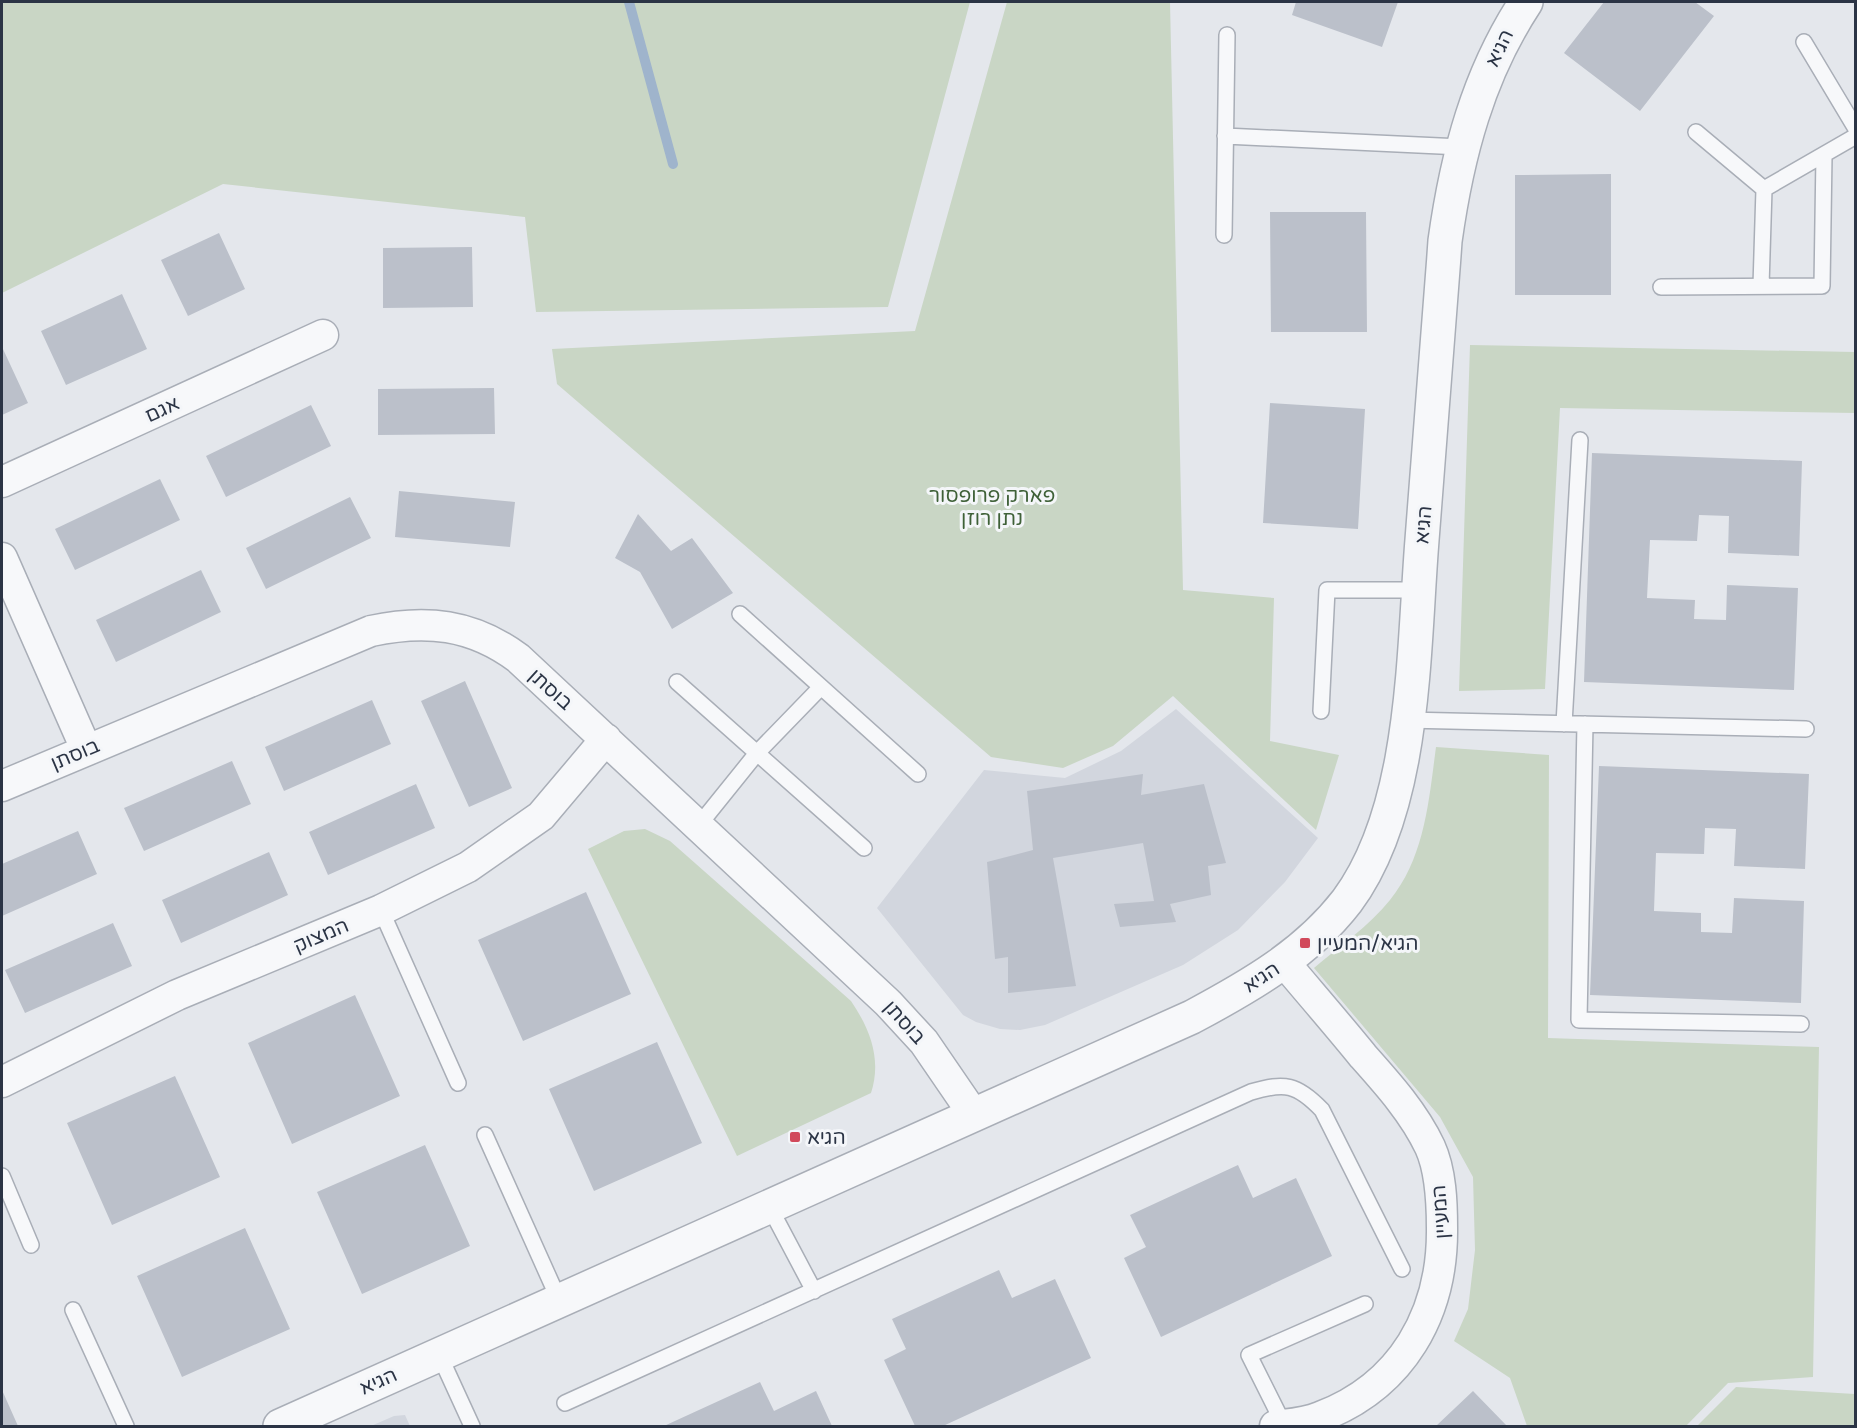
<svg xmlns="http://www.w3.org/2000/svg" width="1857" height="1428" font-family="'Varela Round',Heebo,sans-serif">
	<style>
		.built { fill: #d2d6de }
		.green { fill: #c9d6c5 }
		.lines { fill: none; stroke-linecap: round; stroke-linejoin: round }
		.stream { stroke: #9fb4cc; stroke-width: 10 }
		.building { fill: #bbc0ca }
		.service-casing { stroke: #a9aeb7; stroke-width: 18 }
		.minor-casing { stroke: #a9aeb7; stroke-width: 33 }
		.tertiary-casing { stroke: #a9aeb7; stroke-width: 36 }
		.service { stroke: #f7f8fa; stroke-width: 15 }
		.minor { stroke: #f7f8fa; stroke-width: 30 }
		.tertiary { stroke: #f7f8fa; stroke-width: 33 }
		.poi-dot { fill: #d1495b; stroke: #f4f6f9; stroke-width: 2 }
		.labels { text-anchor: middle; stroke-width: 6; stroke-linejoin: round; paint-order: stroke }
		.street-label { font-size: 20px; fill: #2b3445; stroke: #f4f6f9 }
		.park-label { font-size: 20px; fill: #3f6138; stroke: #f4f6f9 }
		.poi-label { font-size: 20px; fill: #2b3445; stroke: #f4f6f9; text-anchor: start }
	</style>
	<rect width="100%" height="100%" fill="#e4e7ec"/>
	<path class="built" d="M1176 709 1318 838 1285 882 1238 930 1183 965 1045 1025 1020 1030 1000 1029 976 1022 963 1015 877 908 984 770 1065 778 1121 751Z
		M405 1415 410 1426H371L394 1416Z"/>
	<path class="green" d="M2 2H970L888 307 536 312 525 217 223 184 2 293Z
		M1007 2H1170L1183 590 1274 598 1270 741 1339 755 1316 830 1173 696 1113 746 1063 768 991 757 557 384 552 349 915 331Z
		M1470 345 1855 352V413L1560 408 1545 689 1459 691Z
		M1436 747 1549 755 1548 1038 1819 1047 1813 1377 1728 1383 1686 1426H1527L1510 1378 1454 1341 1468 1309 1475 1250 1473 1177 1440 1117 1314 968C1340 946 1369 926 1390 900 1425 857 1429 799 1436 747Z
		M645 829 670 841 851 1001C870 1029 882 1059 871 1093L737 1156 588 849 624 831Z
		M1736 1387 1855 1394V1426H1697Z"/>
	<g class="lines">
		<path class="stream" d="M629 2 673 164"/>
	</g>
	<path class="building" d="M1296 2H1398L1382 47 1292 15Z
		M1604 2H1695L1714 16 1640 111 1564 53Z
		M1611 174V295H1515V175Z
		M1270 212H1366L1367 332H1271Z
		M219 233 245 289 188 316 161 260Z
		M472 247 473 307 383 308V248Z
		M122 294 147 349 66 385 41 331Z
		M3 349 28 403 2 415V350Z
		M494 388 495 434 378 435V389Z
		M1270 403 1365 409 1358 529 1263 523Z
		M311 405 331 446 226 497 206 456Z
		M1592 453 1802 461 1799 556 1728 553 1729 516 1699 515 1697 541 1650 540 1647 598 1695 600 1694 619 1726 620 1727 585 1798 588 1794 690 1584 682Z
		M160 479 180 520 75 570 55 529Z
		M399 491 515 502 510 547 395 537Z
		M350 497 371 538 266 589 246 548Z
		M638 514 671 551 692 538 733 593 672 629 640 572 615 558Z
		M201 570 221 612 116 662 96 620Z
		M465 681 512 788 469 807 421 701Z
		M372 700 391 744 284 791 265 747Z
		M232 761 251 804 144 851 124 808Z
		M1599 766 1809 774 1805 869 1734 866 1736 829 1705 828 1704 854 1656 853 1654 911 1701 913V932L1732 933 1734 898 1804 901 1801 1003 1590 995Z
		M1143 774 1141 795 1204 784 1226 863 1208 866 1211 895 1170 904 1176 922 1120 927 1114 904 1154 901 1143 843 1053 858 1076 986 1008 993V957L995 959 987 862 1033 850 1027 791Z
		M416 784 435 828 328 875 309 832Z
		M78 831 97 874 2 916V864Z
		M269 852 288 895 181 943 162 900Z
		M586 892 631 994 523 1041 478 940Z
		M113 923 132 966 25 1013 5 970Z
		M355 995 400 1096 292 1144 248 1043Z
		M657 1042 702 1143 594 1191 549 1089Z
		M175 1076 220 1177 112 1225 67 1123Z
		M425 1145 470 1246 362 1294 317 1192Z
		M1238 1165 1253 1198 1296 1178 1332 1256 1161 1337 1124 1258 1146 1247 1130 1215Z
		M245 1228 290 1329 182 1377 137 1276Z
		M999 1270 1012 1298 1055 1279 1091 1358 943 1426H915L884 1360 906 1349 892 1319Z
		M760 1382 774 1411 816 1391 832 1426H664Z
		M2 1390 18 1426H2Z
		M1473 1391 1507 1426H1436Z"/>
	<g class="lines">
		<g class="service-casing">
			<path id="service" d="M1804 42 1856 129
				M1696 132 1764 189
				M1225 136 1461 147
				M1224 235 1227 35
				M1761 286 1764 189 1856 136
				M1661 287 1822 286 1824 155
				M740 614 918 774
				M677 682 864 848
				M1321 711 1327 590H1418
				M1406 720 1806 729
				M1564 724 1580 440
				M1585 724 1579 1020 1801 1024
				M699 825 757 753 821 687
				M381 910 458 1083
				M485 1135 559 1300
				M2 1176 31 1245
				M769 1206 814 1291
				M73 1310 126 1426
				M439 1354 472 1426
				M565 1403 1251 1092C1285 1082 1297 1084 1322 1110L1402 1269
				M1284 1425 1249 1355 1365 1304"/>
		</g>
		<g class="minor-casing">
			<path id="minor" d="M2 482 323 335
				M2 558 86 749
				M2 786 371 631C426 619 472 624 518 658L888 1003 924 1042 974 1115
				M2 1082 177 995 381 910 468 867 541 816 606 739
				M1275 1426C1290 1424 1306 1423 1320 1417 1402 1386 1443 1314 1442 1228 1442 1203 1441 1171 1430 1147 1414 1113 1388 1084 1363 1056 1337 1024 1310 993 1284 962"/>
		</g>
		<g class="tertiary-casing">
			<path id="tertiary" d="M280 1426 1192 1017C1250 986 1306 954 1347 901 1416 808 1413 652 1422 540 1430 441 1438 341 1445 241 1457 155 1478 75 1526 2"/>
		</g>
		<use href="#service" class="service"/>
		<use href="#minor" class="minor"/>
		<use href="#tertiary" class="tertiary"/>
	</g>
	<g class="poi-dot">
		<rect x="1299" y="937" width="12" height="12" rx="3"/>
		<rect x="789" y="1131" width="12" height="12" rx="3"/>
	</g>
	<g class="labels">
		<g class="street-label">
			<text transform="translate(1499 48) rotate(-64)" y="7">הגיא</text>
			<text transform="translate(162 409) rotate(-25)" y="7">אגם</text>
			<text transform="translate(1423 525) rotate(-85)" y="7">הגיא</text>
			<text transform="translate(551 689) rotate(42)" y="7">בוסתן</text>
			<text transform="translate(75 754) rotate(-23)" y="7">בוסתן</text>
			<text transform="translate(321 935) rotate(-23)" y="7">המצוק</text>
			<text transform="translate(1261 977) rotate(-33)" y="7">הגיא</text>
			<text transform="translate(905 1022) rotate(48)" y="7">בוסתן</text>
			<text transform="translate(1440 1212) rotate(-94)" y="7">המעיין</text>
			<text transform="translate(378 1381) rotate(-24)" y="7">הגיא</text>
		</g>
		<g class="park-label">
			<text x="992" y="502">פארק פרופסור<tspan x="992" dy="23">נתן רוזן</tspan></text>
		</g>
		<g class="poi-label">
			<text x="1317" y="950">הגיא/המעיין</text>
			<text x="807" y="1144">הגיא</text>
		</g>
	</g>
	<rect width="1857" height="1428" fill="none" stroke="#2b3445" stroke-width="6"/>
</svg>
